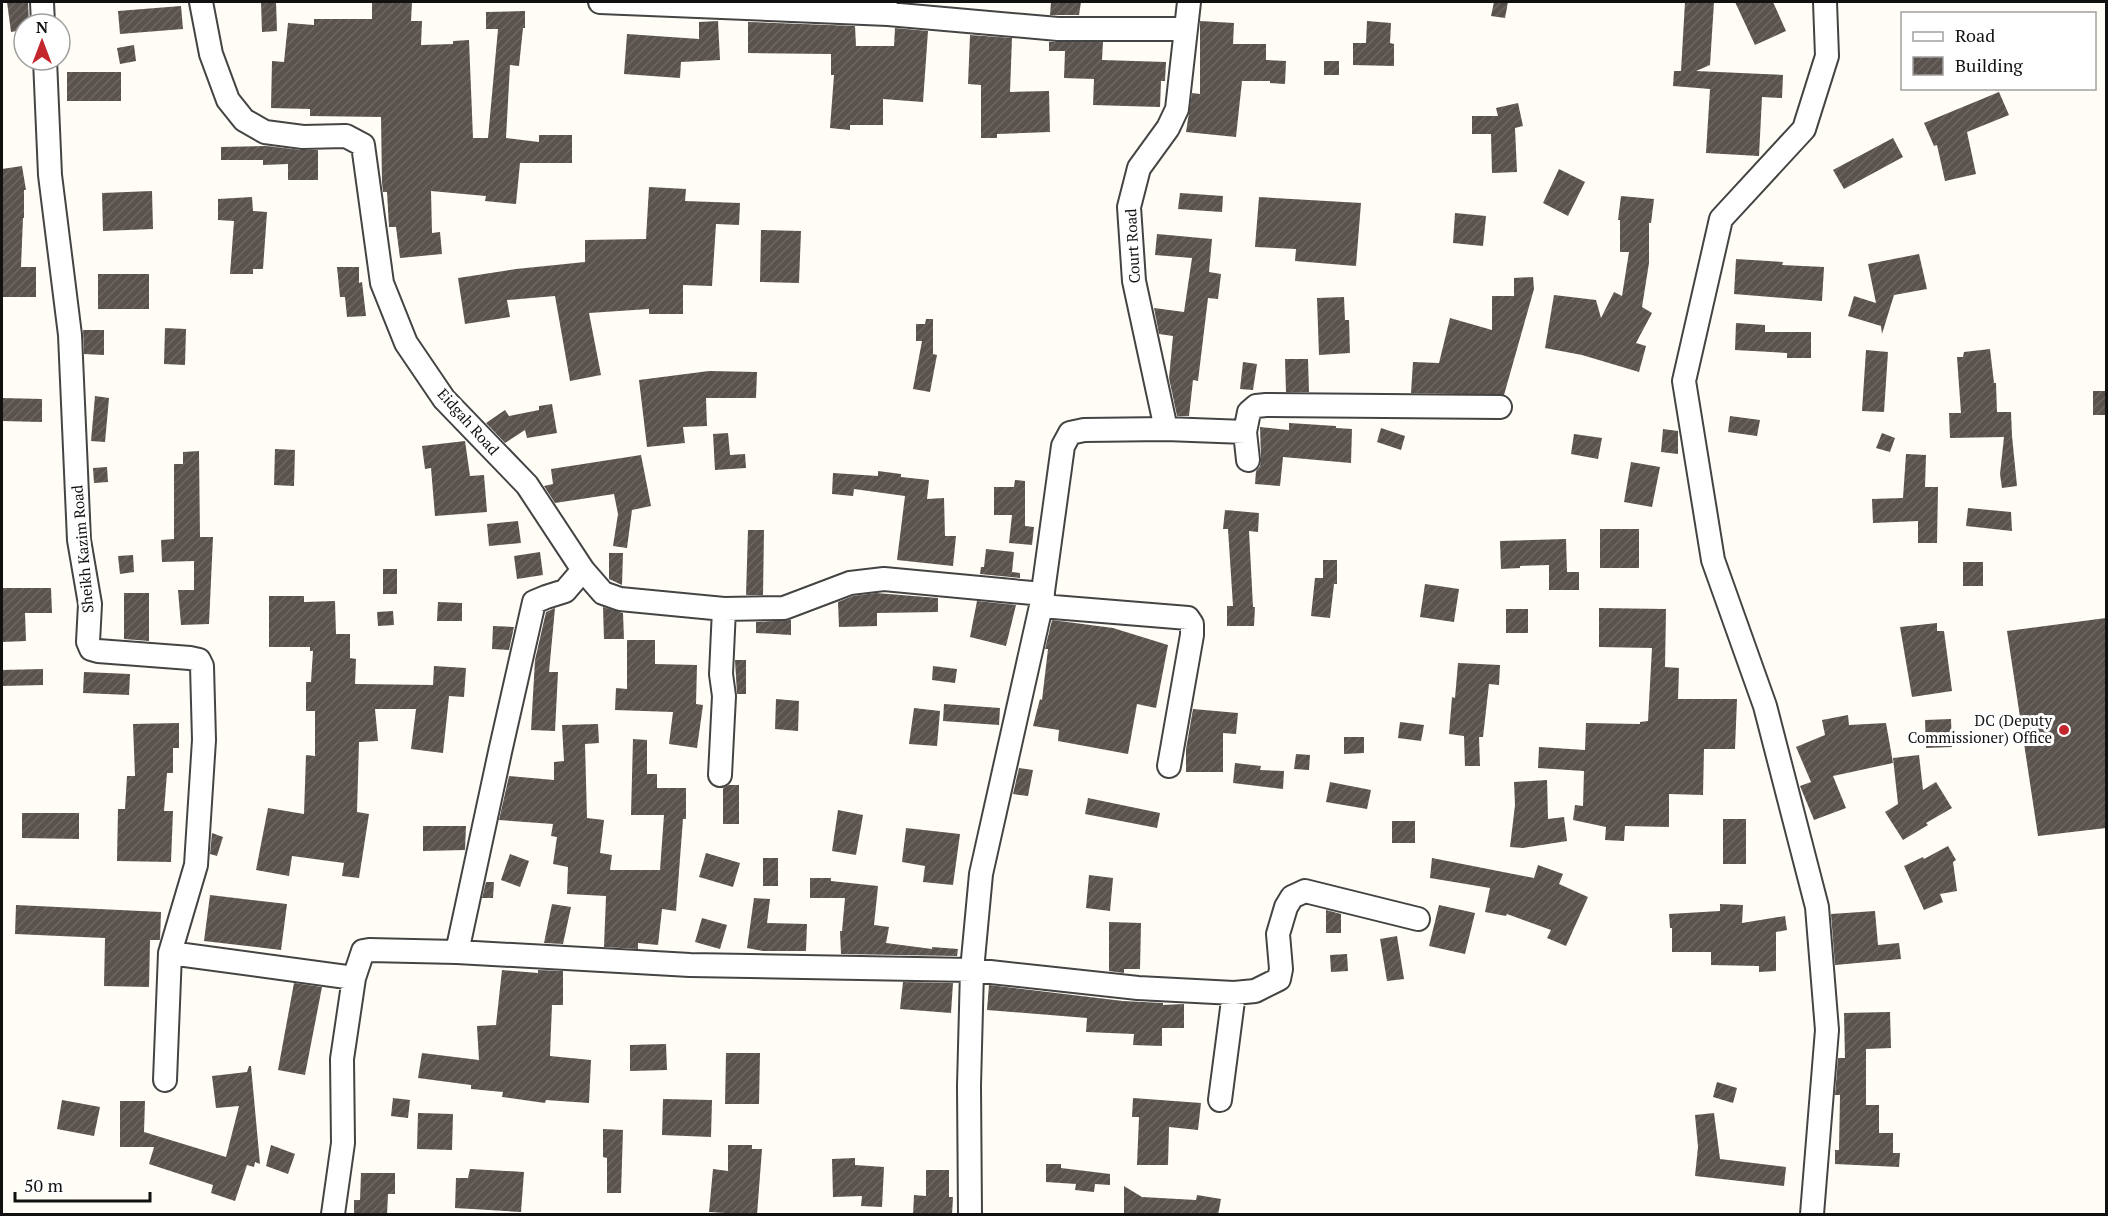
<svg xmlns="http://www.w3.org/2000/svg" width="2108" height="1216" font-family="'PT Serif',serif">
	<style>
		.building { fill: url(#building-hatch) }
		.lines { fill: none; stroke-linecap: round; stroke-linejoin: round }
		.minor-casing { stroke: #444; stroke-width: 26 }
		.minor { stroke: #fff; stroke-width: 22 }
		.poi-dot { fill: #c4262e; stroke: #fff; stroke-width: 2 }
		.labels { text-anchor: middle; stroke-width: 6; stroke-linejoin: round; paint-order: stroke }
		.street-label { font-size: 15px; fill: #111; stroke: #fff }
		.poi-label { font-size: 15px; fill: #111; stroke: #fff; text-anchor: end }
	</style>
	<defs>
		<pattern id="building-hatch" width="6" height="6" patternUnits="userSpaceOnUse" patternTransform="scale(1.5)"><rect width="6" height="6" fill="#5a524d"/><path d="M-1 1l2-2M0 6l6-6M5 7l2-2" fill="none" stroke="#6d6662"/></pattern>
	</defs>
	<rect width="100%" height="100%" fill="#fffdf5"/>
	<path class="building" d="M7 2H28L29 24H24V30L11 32Z
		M261 2H276L277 31 262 32Z
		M372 2H412L411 21H422L421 45 453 44V41L469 40 473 138H488L498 29H486V12L525 11V28H523L519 66 510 65 506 138 539 142V135H572V163H520L516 204 485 201 486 196 431 191 432 233 440 232 442 254 400 258 396 227H389L387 192H383L382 183 381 117 310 116V109L271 108 272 61 284 62 288 23 314 25V19H372Z
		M1051 2H1081L1079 15H1050Z
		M1494 2H1508L1505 18 1491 16Z
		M1685 2H1714L1710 65 1696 71 1783 75 1782 98 1762 97 1759 156 1706 153 1710 89 1673 86 1674 71H1681Z
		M1735 2H1773L1786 31 1755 45Z
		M181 6 183 29 120 34 118 11Z
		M718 21 720 60 681 62 680 78 624 74 627 34 699 39V22Z
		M1200 21 1234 23 1233 44H1266V60L1286 61 1285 84 1270 83V81H1242L1236 137 1186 132 1192 93 1200 94Z
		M1367 21 1391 23 1390 43 1394 44V66L1353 65V43H1366Z
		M748 22 855 26 856 46H894L895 28 928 31 923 102 883 99V125H850V130L830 128 834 75H831V54L748 53Z
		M970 35 1012 38 1010 92 1049 91 1050 132 997 134V138H981V85L968 84Z
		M1049 42H1103L1102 60 1166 62 1165 81H1161L1160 107 1093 105 1094 79 1064 78 1065 51H1049Z
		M134 45 136 61 120 64 117 48Z
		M1324 61H1339V75H1324Z
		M67 72H121V101H67Z
		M1999 92 2009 115 1967 132 1976 174 1945 181 1937 145 1934 146 1924 123Z
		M1518 103 1523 126 1515 128 1517 172 1492 173 1491 134H1472V116H1498L1496 108Z
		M1893 138 1903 157 1844 189 1833 170Z
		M267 146 301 150H318V180H288V164L263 165V160H221V147Z
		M22 166 26 190H24V218H23L21 267H36V297H2V169Z
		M1559 169 1585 182 1568 216 1543 203Z
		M649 187 686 189 685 201 740 203 739 225 716 224 712 286 683 285V314H649V309L589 313 601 375 570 381 555 296 507 300 510 317 465 324 458 278 516 269 585 262V240L646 239Z
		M152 191 153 229 103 231 102 193Z
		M1180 193 1223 196 1222 212 1178 209Z
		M1621 196 1654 199 1651 223H1649V263L1642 307 1652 313 1636 343 1646 346 1639 372 1582 355 1545 348 1554 295 1596 300 1601 318 1614 292 1622 296 1629 252H1620V220H1618Z
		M252 197 253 211 267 212 263 269H253V274H230L234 221 218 220V199Z
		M1259 197 1361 203 1356 266 1295 261 1296 249 1255 247Z
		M1455 213 1486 216 1483 246 1453 243Z
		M761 230 801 231 799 283 760 282Z
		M1157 234 1212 239 1209 272 1221 274 1218 299 1208 298 1198 381 1193 380 1189 416H1177L1169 378 1173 336 1159 334 1154 308 1184 312 1192 258 1155 255Z
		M1919 254 1927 289 1894 295 1882 334 1881 326 1848 316 1854 296 1876 303 1868 264Z
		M1736 259 1783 262 1782 265 1824 267 1822 301 1734 294Z
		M337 267H359V283L362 282 366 316 347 317 345 297H340Z
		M98 274H149V309H98Z
		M1533 277 1534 289 1504 395 1411 393 1413 362 1439 363 1450 318 1492 330V296H1514V278Z
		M1344 297 1345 320H1349L1350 353 1319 355 1317 298Z
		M926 319H933V354L937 355 930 392 913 389 922 341H916V324H925Z
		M1736 323 1765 325V332H1811V358H1787V353L1735 350Z
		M165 328 186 329 185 365 164 364Z
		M83 330H104V355L84 354Z
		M1990 349 1994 383H1996L1997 412H2011L2012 436 2017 486 2002 488 2000 474 2004 437 1950 438 1949 413H1961L1957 357H1963L1964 352Z
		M1866 350 1888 352 1884 412 1862 411Z
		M1285 359H1308L1309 392H1286Z
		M1243 362 1257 364 1253 390 1240 389Z
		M709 371 757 372 756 398H706L707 426 683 427 685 443 647 447 639 380Z
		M2093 391H2106V415H2093Z
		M95 396 109 398 105 442 91 441Z
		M2 398 42 399V422L2 421Z
		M552 404 557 433 527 438 525 430 505 443 486 423 505 410 509 416 539 410V406Z
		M1730 416 1760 420 1757 436 1728 432Z
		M1289 423 1336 426V428L1352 429 1351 463 1283 457 1280 486 1255 484 1256 471 1260 466 1261 459 1260 427 1289 430Z
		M1381 428 1405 436 1401 450 1377 442Z
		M1663 429 1678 431V454L1661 452Z
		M728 433 730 455 745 454 746 468 715 470 713 434Z
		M1882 433 1895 438 1890 452 1876 448Z
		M1574 434 1602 438 1598 459 1571 454Z
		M465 441 470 476 484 475 487 512 435 516 431 468 425 469 422 446Z
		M275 449 295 450 294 486 274 485Z
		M199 451 200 537H213L209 624 181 625 178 590H194V561L162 562 161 540 174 539V464H183V452Z
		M1906 454 1926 455 1925 487H1938L1937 543H1918V521L1873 523 1872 499 1903 498Z
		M641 455 651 506 632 510 627 548 613 546 618 514 614 494 555 503 544 486 553 484 551 469Z
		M1631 462 1660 467 1652 507 1624 502Z
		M107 467 108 482 94 483 93 468Z
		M878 471 901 474V477L929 480 927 499 944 498 945 536H956L953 566 897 560 905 496 854 489 853 496 832 494 833 473 878 476Z
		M1015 480 1025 481V526L1034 527 1032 545 1009 543 1012 515H994V487H1014Z
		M1968 508 2011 512 2012 531 1966 526Z
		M1225 510 1259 513 1258 532 1249 531 1253 607H1255L1254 626H1227V606H1233L1228 529H1223Z
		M518 521 521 543 489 546 487 524Z
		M1600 529H1639V568H1600Z
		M748 530H764L763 595H746Z
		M1566 539 1567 572H1579V590H1549V565L1520 566V568L1501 569 1500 541Z
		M986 549 1014 552 1012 572 1020 573V578L980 574 981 567H984Z
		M540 552 543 575 517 579 514 556Z
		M609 553H623L622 585 609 579Z
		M133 555 134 572 120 574 118 556Z
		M1323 560H1337V584H1334L1330 618 1311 616 1315 578H1323Z
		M1963 562H1983V586H1963Z
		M383 569H397V594H383Z
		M1425 584 1459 589 1454 622 1420 617Z
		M2 588H51L52 613H25L26 641 2 642Z
		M124 593H149V641L124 639Z
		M876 593 938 598V612L877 613V626L839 627 838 602 853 596Z
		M269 596H304V602L335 601 336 634H350V658L356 659 355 684 433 685 434 666 466 668 464 697 449 696 443 753 411 749 416 709H375L378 741 359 742 357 812 369 814 359 878 342 876 344 863 292 856 289 876 256 870 268 808 304 814 306 755 315 756V711H306V682H311L313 651H310V647H269Z
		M977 601 1016 605 1006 646 970 637Z
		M438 602 462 603V621H437Z
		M603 607 623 613 624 639H604Z
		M555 608 549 672H558L555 731 531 730 535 660 546 612Z
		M1599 608 1666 609 1665 667 1679 668 1678 699H1737L1735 749H1704L1703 795 1669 794V827L1625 826 1624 841 1605 840 1606 827 1573 820 1575 805 1583 806 1584 771 1538 768 1539 747 1585 750 1586 723 1640 724V722L1648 721 1652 648 1599 647Z
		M1506 609H1528V633H1506Z
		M393 611 394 625 378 626 377 612Z
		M2106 618V828L2038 836 2007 631Z
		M791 620V635L756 633V622Z
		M1052 620 1113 628 1168 645 1156 708 1137 704 1128 754 1058 741 1059 730 1033 726 1040 699 1042 700 1048 649H1045Z
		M1937 623V631H1944L1952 691 1912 697 1900 627Z
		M493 626 514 627 509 650 492 649Z
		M627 640H655V664L697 665 696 704 703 705 697 748 669 744 673 712 615 710 616 688 627 689Z
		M735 660H746V694H737Z
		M1458 663 1500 665 1499 685 1489 684 1483 737H1479L1480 766H1465L1464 736 1449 734 1452 697 1455 698Z
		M933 666 957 669 955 683 932 680Z
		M43 669V685L2 686V670Z
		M84 672 130 674 129 695 83 693Z
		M776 699 799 701 798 731 775 729Z
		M944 704 1000 708 999 725 943 721Z
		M914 708 940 711 937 746 909 744Z
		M1193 709 1238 713 1236 734 1223 733V772H1186V749Z
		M1848 715 1849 725 1886 723 1893 763 1833 776 1846 808 1814 820 1800 786 1811 782 1796 747 1825 735 1822 720Z
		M1951 719 1952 747 1926 748 1925 720Z
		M1400 722 1424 725 1421 741 1398 738Z
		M179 723V748H173V773H167L164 811H173L171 862 117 861 118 809H125L127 776H135L133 724Z
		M598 724 599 743 585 744 587 818 604 820 600 853 612 855 610 870H660L664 815H631L633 739 647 740V774H657V788H686V819H683L676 911 662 909 658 945 638 943V949L604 947 606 896 567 894 568 867 553 864 557 837 551 836 553 824 499 820 509 776 554 780V762L564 761 562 725Z
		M1344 737H1364V753L1344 754Z
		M1296 754 1310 755 1309 770 1294 769Z
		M1919 755 1923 790 1936 782 1952 808 1926 823 1928 825 1903 840 1885 812 1898 804 1893 758Z
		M1235 763 1261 766 1260 770 1284 771 1283 789 1233 783Z
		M1019 768 1033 770 1028 796 1013 794Z
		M1547 780 1548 819 1564 817 1567 841 1523 848 1510 847 1515 805 1514 782Z
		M1330 782 1371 790 1367 809 1326 802Z
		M729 785H739V824H723V788Z
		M1088 798 1160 813 1157 828 1085 814Z
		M838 810 863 815 856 855 832 851Z
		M22 813H79V839L22 838Z
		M1723 819H1746V864H1723Z
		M1392 821H1415V843H1392Z
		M423 826H466L465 850 423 851Z
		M906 828 960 834 953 885 923 882 925 866 902 862Z
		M212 833 223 837 217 856 210 854Z
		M1948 846 1956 860 1953 862 1957 891 1940 894 1943 902 1924 910 1904 866 1923 857 1924 859Z
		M706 853 740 863 733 887 699 877Z
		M510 854 529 861 520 887 501 880Z
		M763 858H778V886H763Z
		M1432 858 1534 878 1538 865 1563 874 1559 884 1588 897 1566 946 1547 938 1551 930 1507 914 1506 916 1485 912 1490 888 1430 878Z
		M1089 875 1113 878 1110 911 1086 908Z
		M810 878H831V881L878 886 874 925 889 927 886 943 932 949V947L958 949 957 956 841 954 840 931H842L845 898H810Z
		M486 882H494L493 898H482Z
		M210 895 287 904 281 950 204 941Z
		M754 898 770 899 767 923 807 924 806 951H763L747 948Z
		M552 904 571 907 563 944 544 943Z
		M1720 904 1743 905 1742 923 1785 916 1787 930 1776 932V971L1759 972V966L1711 965V952H1672V928H1670L1669 914 1720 911Z
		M16 905 161 912 160 940H150L149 987 104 986 105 938 15 934Z
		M1439 905 1475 913 1465 954 1429 946Z
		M1326 910 1341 914V933H1326Z
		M1875 911 1878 945 1899 943 1901 959 1835 965 1831 914Z
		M702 918 727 925 720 949 695 942Z
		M1109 922 1141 923 1140 969H1124V973L1109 971Z
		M1397 936 1404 979 1387 981 1380 939Z
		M1347 954 1348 971 1331 972 1330 955Z
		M502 970 538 973V970L563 971V1005H552L550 1056 591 1060 589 1103 546 1100 545 1103 502 1097 503 1092 471 1089V1085L418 1078 422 1053 479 1060 477 1026 496 1025Z
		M903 982 953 983 951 1013 900 1009Z
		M294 983 322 987 305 1075 278 1070Z
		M989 985 1123 1001 1163 1003V1005L1184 1004V1028H1162V1046L1133 1045 1134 1034 1086 1032 1087 1018 987 1010Z
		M1890 1012 1891 1048 1866 1049V1105H1879V1133H1893V1153H1900L1899 1167 1835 1164V1150H1839L1840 1095H1835L1838 1058H1845L1844 1013Z
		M666 1044 667 1070 630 1071V1045Z
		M726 1053H760L759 1104H725Z
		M249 1066H251L260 1164 255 1162 254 1167 247 1165 235 1201 211 1193 213 1185 149 1164 154 1147H120V1101H145L144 1132 226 1157 239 1106 216 1108 212 1076 247 1072Z
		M1717 1082 1737 1088 1733 1103 1713 1097Z
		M393 1098 410 1100 408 1118 391 1116Z
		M1133 1098 1201 1103 1198 1130 1169 1127 1168 1165H1137L1139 1117H1132Z
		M663 1099 712 1100 711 1137 662 1135Z
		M62 1100 100 1107 94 1136 57 1129Z
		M418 1113 453 1114 452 1150 417 1149Z
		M1714 1113 1720 1159 1786 1167 1784 1186 1695 1176 1698 1147 1695 1115Z
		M603 1129 623 1130 621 1193H607V1158L603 1157Z
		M271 1145 295 1154 288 1174 266 1166Z
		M728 1145H752V1149H762L757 1215 709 1212 713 1169 728 1171Z
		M855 1158V1165L884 1167 882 1207 861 1206 862 1196 833 1197 832 1159Z
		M1046 1164H1061V1168L1110 1174V1185L1095 1184 1094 1192 1075 1190 1076 1184 1046 1182Z
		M470 1169 524 1172 521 1212 455 1208 456 1178H468Z
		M926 1170H949V1197H953L952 1215H913L914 1195 926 1196Z
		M361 1173H395V1194H388L387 1215H354V1200H360Z
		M1124 1186 1142 1197 1196 1200 1197 1195 1221 1199 1218 1215H1124Z"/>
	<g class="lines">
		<g class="minor-casing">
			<path id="minor" d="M42 2 43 24
				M201 2 211 54 228 100 244 120 265 132 303 137 346 136 363 145 382 283 406 343 444 399 527 485 583 570 603 593 620 599 724 609 784 608 850 583 884 579 1043 594
				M600 2 888 14
				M885 2 888 14 1058 29H1186
				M45 60 50 175 70 335 79 540 90 604 88 642 91 649 98 651 190 658 199 660 202 666 204 740 196 865 170 953 165 1080
				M1166 429 1134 281 1129 207 1139 168 1168 128 1177 109 1189 2
				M1248 460 1245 432 1249 412 1256 406 1266 405 1500 407
				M1041 606 1188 618 1192 624V635L1169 766
				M720 775 724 696 721 674 724 609
				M457 952 500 752 534 602 546 597 565 591 583 570
				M170 953 354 978
				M1220 1100 1234 993
				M333 1214 343 1143 342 1059 354 978 363 951 369 950 457 952 690 965 972 970 1138 988 1234 993 1255 991 1279 979 1281 969 1278 934 1286 907 1292 897 1305 891 1418 919
				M970 1214 969 1086 972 970 981 874 1041 606 1063 446 1070 433 1084 430 1166 429 1245 432
				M1812 1214 1827 1030 1817 907 1765 706 1713 560 1684 381 1721 219 1804 129 1827 56 1825 2"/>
		</g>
		<use href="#minor" class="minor"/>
	</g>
	<circle class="poi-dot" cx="2064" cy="730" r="6"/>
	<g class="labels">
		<g class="street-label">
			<text transform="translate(1133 246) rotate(-93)" y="5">Court Road</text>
			<text transform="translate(468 422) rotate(48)" y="5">Eidgah Road</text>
			<text transform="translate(83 549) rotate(-95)" y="5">Sheikh Kazim Road</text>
		</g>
		<g class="poi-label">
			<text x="2052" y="726">DC (Deputy<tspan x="2052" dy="17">Commissioner) Office</tspan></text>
		</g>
	</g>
	<rect width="2108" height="1216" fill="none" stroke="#111111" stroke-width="6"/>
	<rect x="1901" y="12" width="195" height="78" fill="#ffffff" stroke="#a0a0a0" stroke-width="1.5"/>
	<rect x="1913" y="32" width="30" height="9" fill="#ffffff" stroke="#a0a0a0" stroke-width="1.5"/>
	<text x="1955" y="42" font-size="18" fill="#111111">Road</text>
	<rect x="1913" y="57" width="30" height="18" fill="url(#building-hatch)" stroke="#a0a0a0" stroke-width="1.5"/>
	<text x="1955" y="72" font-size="18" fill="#111111">Building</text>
	<g transform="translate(42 42)"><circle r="28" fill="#ffffff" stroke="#a0a0a0" stroke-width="1.5"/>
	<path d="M0-4.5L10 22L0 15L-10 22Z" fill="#c4262e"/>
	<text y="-9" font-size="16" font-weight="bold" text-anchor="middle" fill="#111111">N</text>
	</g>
	<path d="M15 1192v9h135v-9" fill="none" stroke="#111111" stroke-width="3"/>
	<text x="24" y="1192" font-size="18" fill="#111111" stroke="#ffffff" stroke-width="4.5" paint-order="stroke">50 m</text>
</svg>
